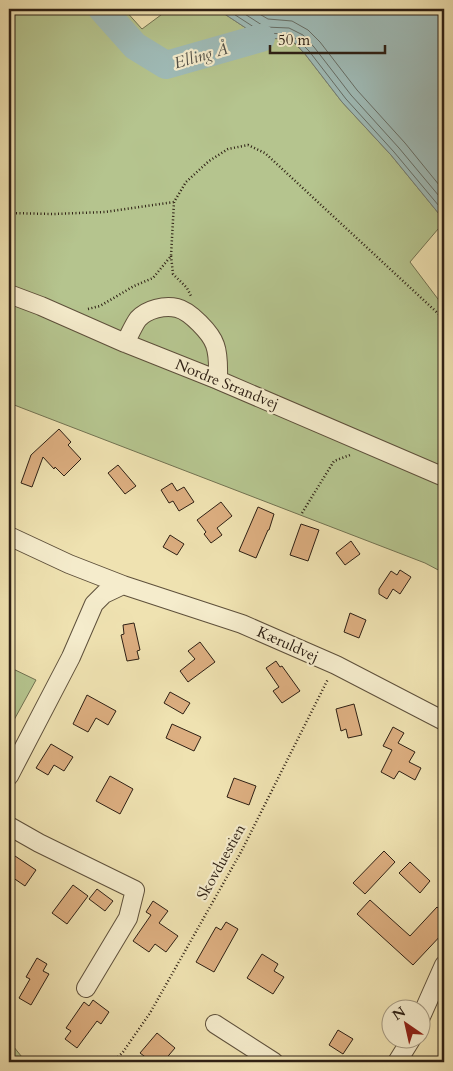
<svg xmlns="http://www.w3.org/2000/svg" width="453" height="1071" font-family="Cardo,serif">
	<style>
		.green { fill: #b5c48e; stroke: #727251 }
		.water { fill: #9fbbb7; stroke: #727d76 }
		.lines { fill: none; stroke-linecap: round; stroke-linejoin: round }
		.shore { stroke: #666e66; stroke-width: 1 }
		.river { stroke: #9fbbb7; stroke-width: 28 }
		.building { fill: #dcae80; stroke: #2e2014 }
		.street-casing { stroke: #5e503b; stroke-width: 20 }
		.path { stroke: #2e2014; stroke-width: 2.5; stroke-dasharray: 1 2.5; stroke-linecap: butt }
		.street { stroke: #f5eccc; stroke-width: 18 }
		.labels { text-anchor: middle; stroke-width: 4.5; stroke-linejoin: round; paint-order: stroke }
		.street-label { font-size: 15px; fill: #2e2014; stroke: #f5eccc }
		.water-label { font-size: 16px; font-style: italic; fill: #504e45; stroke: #f5eccc }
	</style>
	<rect width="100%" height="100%" fill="#efe2b1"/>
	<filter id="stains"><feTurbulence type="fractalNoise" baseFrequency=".004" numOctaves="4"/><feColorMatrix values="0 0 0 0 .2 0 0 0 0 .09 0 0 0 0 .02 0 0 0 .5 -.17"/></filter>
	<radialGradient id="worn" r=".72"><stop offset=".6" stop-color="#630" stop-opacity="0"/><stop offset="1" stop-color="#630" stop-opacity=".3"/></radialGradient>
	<path class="green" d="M9 9H124L142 29 169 9H217L261 38 286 39 294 43 305 54 342 102 391 155 444 220V222L410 262 444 307V473L213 369 9 286Z
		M9 301 14 302 52 321 444 484V573L425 563 9 403Z
		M9 667 36 680 9 729Z
		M9 1041 26 1062H9Z"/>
	<path class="water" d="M217 9H444V220L391 155 342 102 305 54 295 43 286 39 261 38Z"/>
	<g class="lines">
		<path class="shore" d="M226 9 263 33 287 34 298 40 309 51 346 99 394 152 444 212
			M237 9 265 27 289 28 303 35 314 47 351 95 399 148 444 202
			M251 9 268 19 292 21 308 30 320 42 357 90 405 143 444 191"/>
		<path class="river" d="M102 9 135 46 166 65 261 38"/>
	</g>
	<path class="building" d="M59 429 71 442 68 445 81 459 64 476 55 467 54 469 43 457 32 487 21 483 31 455Z
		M118 465 136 486 125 494 108 473Z
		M172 483 177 491 184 487 194 502 179 511 173 501 169 503 161 490Z
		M221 502 232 516 217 528 222 535 211 543 204 534 206 532 197 520Z
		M258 507 274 514 269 530H268L256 558 239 551Z
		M301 524 319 530 308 561 290 555Z
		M170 535 184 544 177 555 163 547Z
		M351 541 360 554 345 565 336 553Z
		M400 570 411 577 400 594 393 589 387 599 379 594V589L391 571 397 575Z
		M350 613 366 620 359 638 344 632Z
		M134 623 140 650 137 651 139 659 127 661 121 635 124 634 123 625Z
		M200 642 215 662 188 682 180 671 195 659 188 651Z
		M276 661 280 667 282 666 300 691 282 703 273 691 279 687 266 668Z
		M170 692 190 703 183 714 164 703Z
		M87 695 116 711 108 725 96 718 88 732 73 724Z
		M354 704 362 735 348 738 346 729 341 731 336 709Z
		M172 724 201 737 194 751 166 738Z
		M393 727 404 733 398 743 415 752 409 762 421 768 415 780 399 771 394 779 381 772 392 750 383 746Z
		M51 744 73 757 64 771 54 765 48 775 36 768Z
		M110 776 133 789 120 814 96 801Z
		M234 778 256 786 249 805 227 797Z
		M384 851 395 862 365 894 353 883Z
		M9 852 36 870 25 886 9 875Z
		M410 862 430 881 420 893 399 873Z
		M73 885 88 896 67 924 52 913Z
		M97 889 113 901 105 911 89 899Z
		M370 900 410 936 437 907 444 913V932L413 965 357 914Z
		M153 901 168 911 159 923 178 936 166 952 155 944 149 952 133 941 151 915 146 912Z
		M226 922 238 929 214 972 196 962 216 927 221 930Z
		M262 954 278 964 274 971 284 977 273 994 247 978Z
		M37 958 47 964 43 971 49 974 31 1005 19 998 30 979 26 977Z
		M93 1000 109 1012 101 1024 97 1021 77 1048 65 1039 71 1031 66 1028 84 1002 89 1006Z
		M338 1030 353 1039 343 1054 329 1045Z
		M157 1033 175 1048 163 1062H152L140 1053Z"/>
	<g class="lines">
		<g class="street-casing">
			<path id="street" d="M9 294 41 306 125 343 218 380 444 477
				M125 343C129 336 133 326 138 319 147 309 165 305 177 308 190 311 211 333 215 345 219 356 218 368 218 380
				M9 536 69 564 123 585
				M9 776 71 657 94 604 104 594 123 585 242 624 336 665 444 721
				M9 826 39 843 135 890 128 918 86 988
				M420 1019 444 965
				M215 1024 274 1062
				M397 1062 412 1038"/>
		</g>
		<path class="path" d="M9 213 53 214 105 212 174 202
			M171 256 173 274 187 288 191 296
			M88 309 100 306 134 286 153 278 171 256 174 202 186 182 209 161 228 149 248 145 265 153 444 319
			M302 513 334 461 350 455
			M113 1062 123 1052 150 1013 241 852 328 679"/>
		<use href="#street" class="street"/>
	</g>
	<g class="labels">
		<g class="street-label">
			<text transform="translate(227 384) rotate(22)" y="5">Nordre Strandvej</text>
			<text transform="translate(288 644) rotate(24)" y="5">Kæruldvej</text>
			<text transform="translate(221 862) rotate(-61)" y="5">Skovduestien</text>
		</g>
		<g class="water-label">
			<text transform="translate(201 55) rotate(-16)" y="6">Elling Å</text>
		</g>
	</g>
	<rect width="453" height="1071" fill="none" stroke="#efe2b1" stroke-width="30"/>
	<rect x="10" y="10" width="433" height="1051" fill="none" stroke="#2e2014" stroke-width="2.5"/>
	<rect x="15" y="15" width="423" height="1041" fill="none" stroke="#2e2014"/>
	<g transform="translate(406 1024) rotate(326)"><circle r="24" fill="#f5eccc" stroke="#a59a82"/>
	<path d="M0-4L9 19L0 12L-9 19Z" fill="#8f2418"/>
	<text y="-8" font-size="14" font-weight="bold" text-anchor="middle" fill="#2e2014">N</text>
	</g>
	<path d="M270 45v8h115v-8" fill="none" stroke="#2e2014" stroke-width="2.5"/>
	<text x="278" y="45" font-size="15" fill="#2e2014" stroke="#f5eccc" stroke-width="4" paint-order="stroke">50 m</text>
	<rect width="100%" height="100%" filter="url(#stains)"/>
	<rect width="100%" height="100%" fill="url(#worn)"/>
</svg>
